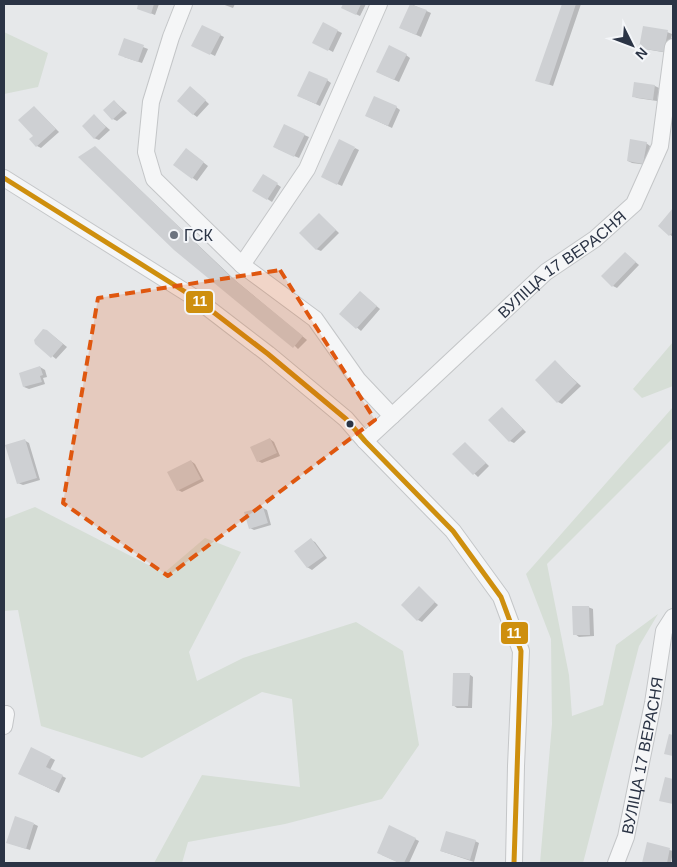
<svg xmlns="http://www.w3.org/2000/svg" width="677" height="867" font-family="Helvetica,sans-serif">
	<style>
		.green { fill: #d6ded6 }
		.shadow { fill: #0003 }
		.building { fill: #ced0d3 }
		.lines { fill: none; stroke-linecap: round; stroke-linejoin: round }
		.minor-casing { stroke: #c4c6c8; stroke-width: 18 }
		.minor { stroke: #f5f6f7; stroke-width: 16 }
		.bus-1-casing { stroke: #f4f6f9; stroke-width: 9 }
		.bus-1 { stroke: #ce8f0e; stroke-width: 5 }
		.marked { fill: #df570f; fill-opacity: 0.2; stroke: #df570f; stroke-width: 4; stroke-dasharray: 10 6; stroke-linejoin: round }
		.poi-dot { fill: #6c737f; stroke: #f4f6f9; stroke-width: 2 }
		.bus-dot { fill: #2b3445; stroke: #f4f6f9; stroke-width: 2 }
		.labels { text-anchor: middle; stroke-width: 4; stroke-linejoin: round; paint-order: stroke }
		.poi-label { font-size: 16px; fill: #2b3445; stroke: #f4f6f9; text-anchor: start }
		.street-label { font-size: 16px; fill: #2b3445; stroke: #f4f6f9 }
		.line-badge { stroke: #f4f6f9; stroke-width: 2 }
		.badge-label { font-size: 14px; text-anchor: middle; font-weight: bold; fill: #fff }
	</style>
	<rect width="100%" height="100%" fill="#e6e8ea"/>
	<path class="green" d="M4 32 48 53 38 87 4 94Z
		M673 342V386L642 398 633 389Z
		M673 407V438L547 564 569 675 572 716 603 705 616 645 658 614 639 646 583 863H540L552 724 551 639 526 574Z
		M35 507 164 573 205 538 241 552 189 652 197 681 243 658 356 622 403 651 419 745 382 799 285 824 188 842 182 863H154L202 775 300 787 292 699 262 692 142 758 41 726 18 610 4 611V519Z"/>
	<path class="shadow" d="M140 4H159L155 15 138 8Z
		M222 4H235L233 8Z
		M345 4H366L360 16 343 8Z
		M411 4 431 13 421 37 401 28Z
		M563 4H581L553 86 537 80Z
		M323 24 342 33 333 52 314 42Z
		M667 32 672 34 668 53 645 49 641 47Z
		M220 35 224 37 215 56 197 47Z
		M125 40 148 49 142 63 124 57Z
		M406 55 410 58 399 82 382 74Z
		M327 80 331 83 320 106 303 98Z
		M635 83 655 86 659 88 657 101 637 98 633 96Z
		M194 90 209 104 197 117 193 114Z
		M115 102 127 113 117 121 113 119Z
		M34 107 59 132 41 148 37 146Z
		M396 107 400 110 392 128 371 118Z
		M94 116 110 130 99 140 94 138Z
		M284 126 309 137 299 158 278 149Z
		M646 143 650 146 647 165 632 163 628 161Z
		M95 147 236 281 307 340 298 349Z
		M355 148 359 150 342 186 326 179Z
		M190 152 208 166 197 181 175 165Z
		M264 175 281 187 272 202 254 190Z
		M673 210V237L659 226Z
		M320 215 339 233 321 251 316 249Z
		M625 253 639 265 617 288 613 286Z
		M360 292 380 309 361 331 341 314Z
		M51 334 67 347 56 359 36 343Z
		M555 362 581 386 562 404 558 402Z
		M40 367 45 370 47 377 43 378 45 384 29 389 24 387Z
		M503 409 526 432 514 443 510 441Z
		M270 439 274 442 280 456 262 463 258 461Z
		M24 440 29 443 40 480 23 485 18 483Z
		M465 443 489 466 478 477 454 454Z
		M191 461 195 464 204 481 182 492 178 490Z
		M263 508 267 510 271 525 254 530 250 528Z
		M311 540 315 542 327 558 312 570 307 567Z
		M419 588 438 605 422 622 418 620Z
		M588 607 593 609 594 636 579 637 575 634Z
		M469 674 473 677 472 708H457L453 705Z
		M51 758 55 760 50 770 66 778 59 793 24 776Z
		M34 824 38 826 30 850 12 844Z
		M415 839 419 841 409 863H400L382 855Z
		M475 841 479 843 474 862 441 851Z
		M648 844 673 851 671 863H643Z"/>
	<path class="building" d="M138 4H154L151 14 137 9Z
		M343 4H361L356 15 341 8Z
		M410 4 427 10 416 35 399 28Z
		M562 4H576L549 85 535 81Z
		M323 22 338 30 328 51 312 43Z
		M202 25 221 34 210 55 191 46Z
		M643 26 668 30 664 52 639 48Z
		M124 38 144 45 138 62 118 55Z
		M389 45 407 54 394 80 376 72Z
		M309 71 328 79 316 104 297 96Z
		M634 82 655 85 653 100 632 97Z
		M190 86 206 100 193 115 177 101Z
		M374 96 397 106 388 126 365 116Z
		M114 100 123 110 112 120 103 110Z
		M34 106 56 129 36 147 29 139 33 136 18 120Z
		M94 114 106 127 94 139 82 126Z
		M284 124 305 134 294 157 273 147Z
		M339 139 355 147 337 185 321 177Z
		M630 139 647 142 643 164 627 161Z
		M95 146 231 277 303 336 293 348 174 250 78 157Z
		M186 148 204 162 192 179 173 165Z
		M263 174 278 183 267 200 252 191Z
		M673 208V232L669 236 658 226Z
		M319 213 336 230 316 250 299 233Z
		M625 252 636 262 612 287 601 276Z
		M360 291 377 306 356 329 339 314Z
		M43 329 47 330 63 344 51 358 35 344 34 340Z
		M555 360 577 383 557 403 535 380Z
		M40 366 43 375 40 376 42 382 23 387 19 373Z
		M502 407 523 429 509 442 488 420Z
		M270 438 277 453 257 462 250 447Z
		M25 439 37 478 17 484 5 445Z
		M465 442 486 463 473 475 452 454Z
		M191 460 201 479 177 491 167 472Z
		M263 507 268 523 249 529 244 512Z
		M311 538 324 556 307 568 294 551Z
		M419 586 435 602 417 621 401 605Z
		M572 606H589L590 635H573Z
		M453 673H470L468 706H452Z
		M669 734 673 735V756L664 754Z
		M31 747 51 757 46 767 63 775 55 791 18 774Z
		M665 777 673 779V804L659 801Z
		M15 816 34 823 26 849 6 843Z
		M389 825 416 838 404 863H399L377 853Z
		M446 831 476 840 470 860 440 851Z
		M647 842 670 848 667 863H642Z"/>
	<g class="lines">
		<g class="minor-casing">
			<g id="minor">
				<path d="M184 4 171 37 151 102 146 152 154 179 242 265"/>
				<path d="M4 178 195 298 268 354 346 419 365 441 453 531 501 597 521 651 516 766 514 863"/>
				<path id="s1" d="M392 416 546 272 595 239 634 204 660 146 673 47"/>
				<path d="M365 441 392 416 358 380 315 319 242 265 307 169 379 4"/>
				<path d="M4 726 6 714"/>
				<path id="s2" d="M616 863 626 837 653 703 664 631 673 617"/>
			</g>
		</g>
		<use href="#minor" class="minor"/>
		<g class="bus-1-casing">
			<path id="bus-1" d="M4 178 195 298 268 354 346 419 365 441 453 531 501 597 521 651 514 863"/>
		</g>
		<use href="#bus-1" class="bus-1"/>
	</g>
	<path class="marked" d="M280 270 375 420 168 576 63 503 98 298Z"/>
	<circle class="poi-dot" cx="174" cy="235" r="5"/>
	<circle class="bus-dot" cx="350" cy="424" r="4.5"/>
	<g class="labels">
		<g class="poi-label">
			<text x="184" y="241">ГСК</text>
		</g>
		<g class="street-label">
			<text dy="6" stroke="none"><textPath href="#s1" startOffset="228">ВУЛІЦА 17 ВЕРАСНЯ</textPath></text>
			<text dy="6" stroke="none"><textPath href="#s2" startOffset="111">ВУЛІЦА 17 ВЕРАСНЯ</textPath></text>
		</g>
	</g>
	<g class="line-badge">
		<rect x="185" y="290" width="29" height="24" rx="5" fill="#ce8f0e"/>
		<rect x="500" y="621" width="29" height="24" rx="5" fill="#ce8f0e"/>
	</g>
	<g class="badge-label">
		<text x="200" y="306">11</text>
		<text x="514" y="638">11</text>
	</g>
	<rect width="677" height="867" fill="none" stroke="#2b3445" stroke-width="10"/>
	<g transform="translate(632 45) rotate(132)" stroke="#f4f6f9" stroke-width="4" paint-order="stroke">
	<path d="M0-4L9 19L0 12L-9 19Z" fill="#2b3445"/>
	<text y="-8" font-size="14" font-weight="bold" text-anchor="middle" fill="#2b3445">N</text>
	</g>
</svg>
